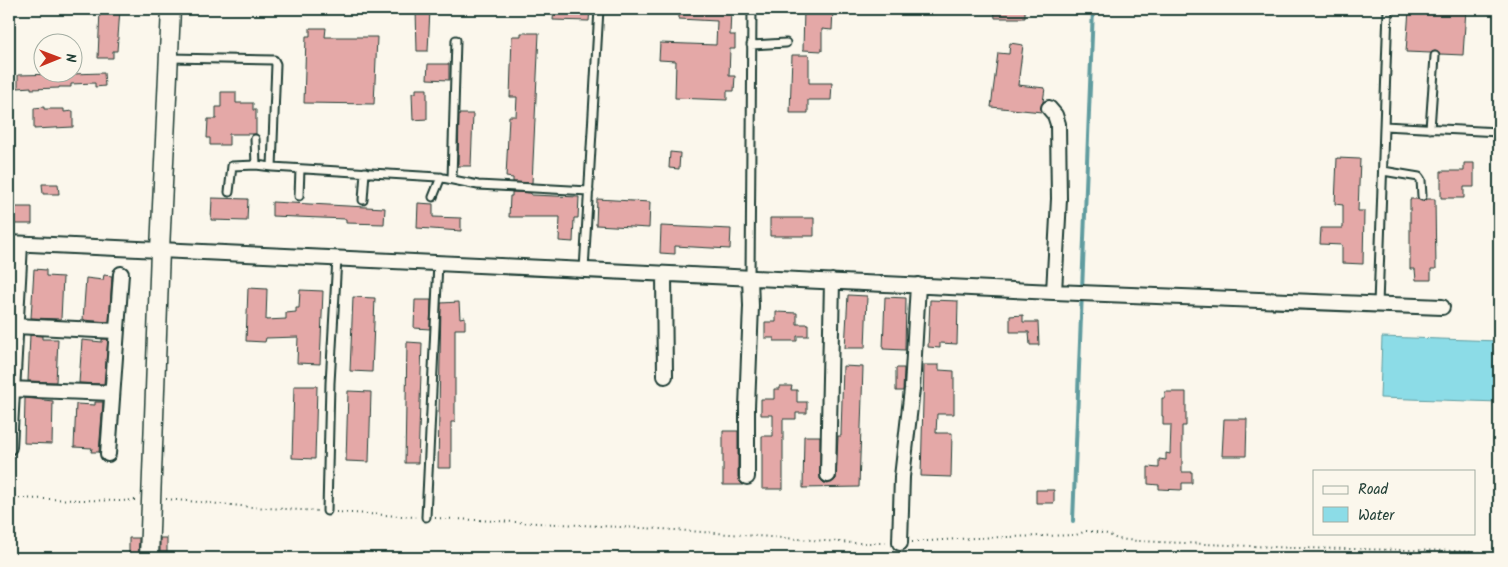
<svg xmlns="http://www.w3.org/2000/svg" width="1508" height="567" font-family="Kalam,sans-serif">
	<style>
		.water { fill: #8cdce7; stroke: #609c9f }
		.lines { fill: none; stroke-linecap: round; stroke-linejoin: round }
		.stream { stroke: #609c9f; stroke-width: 4 }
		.building { fill: #e4a8a7; stroke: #1f3d34 }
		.service-casing { stroke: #1f3d34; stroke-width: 11 }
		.minor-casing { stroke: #1f3d34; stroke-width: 18 }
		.tertiary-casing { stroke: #1f3d34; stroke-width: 21 }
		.path { stroke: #1f3d34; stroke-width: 2; stroke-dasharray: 1 4; stroke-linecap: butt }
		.service { stroke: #fbf7ec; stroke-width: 7 }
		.minor { stroke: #fbf7ec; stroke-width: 14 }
		.tertiary { stroke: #fbf7ec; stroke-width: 18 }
	</style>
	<rect width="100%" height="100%" fill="#fbf7ec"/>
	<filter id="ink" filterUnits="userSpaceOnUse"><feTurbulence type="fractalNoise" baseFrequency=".02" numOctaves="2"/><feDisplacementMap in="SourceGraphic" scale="10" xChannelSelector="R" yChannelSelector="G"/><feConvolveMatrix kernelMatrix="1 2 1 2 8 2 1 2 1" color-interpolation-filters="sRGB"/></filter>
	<g filter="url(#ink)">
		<path class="water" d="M1382 337 1499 341V402L1380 398Z"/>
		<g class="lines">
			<path class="stream" d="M1073 521 1093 9"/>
		</g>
		<path class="building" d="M100 9H120L117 51H113V58H98Z
			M416 9H430L428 51H417Z
			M554 9H590L589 21 553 20Z
			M679 9H731L730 35H735V49H730L729 76H735L734 91H727V100L675 98 676 61 659 60 660 43 716 45 717 21 679 19Z
			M804 9H833L832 30 822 29V51L803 50Z
			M994 9H1025V18H995Z
			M1409 9H1466L1463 55 1440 54 1435 51 1431 53 1406 52Z
			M310 28H326L325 37H377L374 104 304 103 306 36H310Z
			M521 33H539L532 183 513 182V178L506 177 509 116H516L517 97H510L512 36H521Z
			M1010 43 1023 45 1018 85 1045 88 1043 102 1041 106 1042 112 991 107 998 53 1009 54Z
			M792 55H809V83H832L831 100H808V113H790Z
			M428 64H449V80L427 79Z
			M61 72H70L71 74 104 73 105 86 95 87V83L71 84V87H59V88L31 89V87L18 88V75L61 74Z
			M416 89H427V119L413 120 412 93H416Z
			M221 92H236V103H253V110H256V134H229V145H210V138H207L208 119H216V107H221Z
			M44 107V109H64V112L73 111V127L34 129V108Z
			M459 114H473L471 166H458Z
			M670 152 680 153 679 169 669 168Z
			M1337 158 1360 159 1358 211H1364L1363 264 1342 263V245L1320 244 1321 228H1343V205L1335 204Z
			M1464 163H1474V187H1464V198H1441V171H1464Z
			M42 184H58L59 194H43Z
			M512 192 531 193V195L579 197 578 218H574L573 242 559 241 560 217H509L510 196H512Z
			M212 198 248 199 247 221 211 220Z
			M597 199 650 202 649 228 596 225Z
			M1410 199H1418L1422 201 1426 199H1435L1436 269H1431V280H1416L1415 269H1410Z
			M272 202 385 208 384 224 346 223V219L272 216Z
			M418 203 433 204V217L461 218V231L417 228Z
			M9 207H32V224H9Z
			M770 218H814V236H770Z
			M661 226 731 229 730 249 675 246V254L660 253Z
			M34 269 46 270V276L63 277 61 319 31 318Z
			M104 275 112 276 109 322 83 320 86 278 103 280Z
			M248 288 267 289 266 320 286 319V313L296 312V308H299L300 290 323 291 320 364 297 363 298 337 266 338 265 342 246 341Z
			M848 295 867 296 865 348H845Z
			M353 297 375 298 372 372 350 371Z
			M885 297 906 298 905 350 883 349Z
			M415 300H431L430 329 414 328Z
			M930 300 958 301 957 344 940 343V348L928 347Z
			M459 302 460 318 465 317V329H455V422H451V468H438L441 303Z
			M776 312 797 313V324H808V336H797V341H774V338H765V322H776Z
			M1023 315V322H1038L1039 345H1030L1029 332H1010V316Z
			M30 335 42 336V339H58L56 382 28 381Z
			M102 339H108L104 384 79 383 82 340 102 342Z
			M407 342 422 343 418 463H405Z
			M924 365H939V370L954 371V414H937L936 433H952L951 477 921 476Z
			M843 366 863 367 859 487 803 488 804 436H820V479L824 483 828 484 836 479 838 436H841V434Z
			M896 368H904L903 391H896Z
			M294 386H317L315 459 292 458Z
			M780 386H792L791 390H797V402H807V413H796V419H783V489H762V436H773V415H761V399H774V389H780Z
			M348 391 371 392 369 462 346 461Z
			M1165 392H1186V426H1182V472H1192V483H1182V490L1159 489V485L1148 484V467L1159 468V459L1166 460V453L1170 454 1171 425H1163V416H1162V398H1165Z
			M25 398 53 401 52 444 24 443Z
			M95 402H103L99 452H91L92 448 74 447 76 404 95 405Z
			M1224 419H1247L1246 456H1222Z
			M723 431H738V477L740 482 743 485H723Z
			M1036 490H1054V503H1036Z
			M129 538H139L138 558H129Z
			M160 538H167V558H160Z"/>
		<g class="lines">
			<g class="service-casing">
				<path id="service" d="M751 45 786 43
					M170 58 274 60 276 64 272 167 438 177 478 185 589 191
					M1384 126 1499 132
					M1430 129 1435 56
					M255 139 256 165 272 167
					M1383 171 1419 177 1421 180 1422 196
					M452 179 456 40
					M229 192 232 166 256 165
					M299 196 300 169
					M433 197 441 177
					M363 200 365 172
					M584 270 599 9
					M750 277 752 9
					M1378 305 1388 9
					M327 511 330 383 337 258
					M426 517 438 263"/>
			</g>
			<g class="minor-casing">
				<path id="minor" d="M1049 108 1055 115 1058 124 1059 199 1054 292
					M9 243 1054 292 1442 307
					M664 274 665 376
					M16 326 116 331
					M9 389 112 393
					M9 447 20 244
					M108 454 121 274
					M828 475 832 281
					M747 477V407L751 306 750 277
					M900 543 902 477 912 389 918 285"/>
			</g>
			<g class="tertiary-casing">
				<path id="tertiary" d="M149 558 160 250 171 9"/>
			</g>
			<path class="path" d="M9 498 119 501 136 500
				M166 499 252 507 318 511
				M336 512 416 517
				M435 518 661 529 853 543H887
				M912 542 974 538 1076 535 1086 531 1096 532 1108 534 1117 539 1138 541 1297 548 1456 551 1499 554"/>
			<use href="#service" class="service"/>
			<use href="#minor" class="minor"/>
			<use href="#tertiary" class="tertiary"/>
		</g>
	</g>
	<rect width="1508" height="567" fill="none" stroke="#fbf7ec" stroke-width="30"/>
	<rect x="15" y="15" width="1478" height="537" fill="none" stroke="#1f3d34" stroke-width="2" filter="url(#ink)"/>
	<rect x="1313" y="470" width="162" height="65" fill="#fbf7ec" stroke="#a3ada2"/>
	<rect x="1323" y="486" width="25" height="8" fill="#fbf7ec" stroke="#a3ada2"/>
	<text x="1358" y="494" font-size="15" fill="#1f3d34">Road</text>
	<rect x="1323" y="507" width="25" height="15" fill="#8cdce7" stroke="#a3ada2"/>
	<text x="1358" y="520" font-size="15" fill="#1f3d34">Water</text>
	<g transform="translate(58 58) rotate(89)"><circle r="24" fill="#fbf7ec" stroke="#a3ada2"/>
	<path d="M0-4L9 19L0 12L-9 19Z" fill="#c8321e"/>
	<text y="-8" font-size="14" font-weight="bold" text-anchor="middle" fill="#1f3d34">N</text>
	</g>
</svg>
